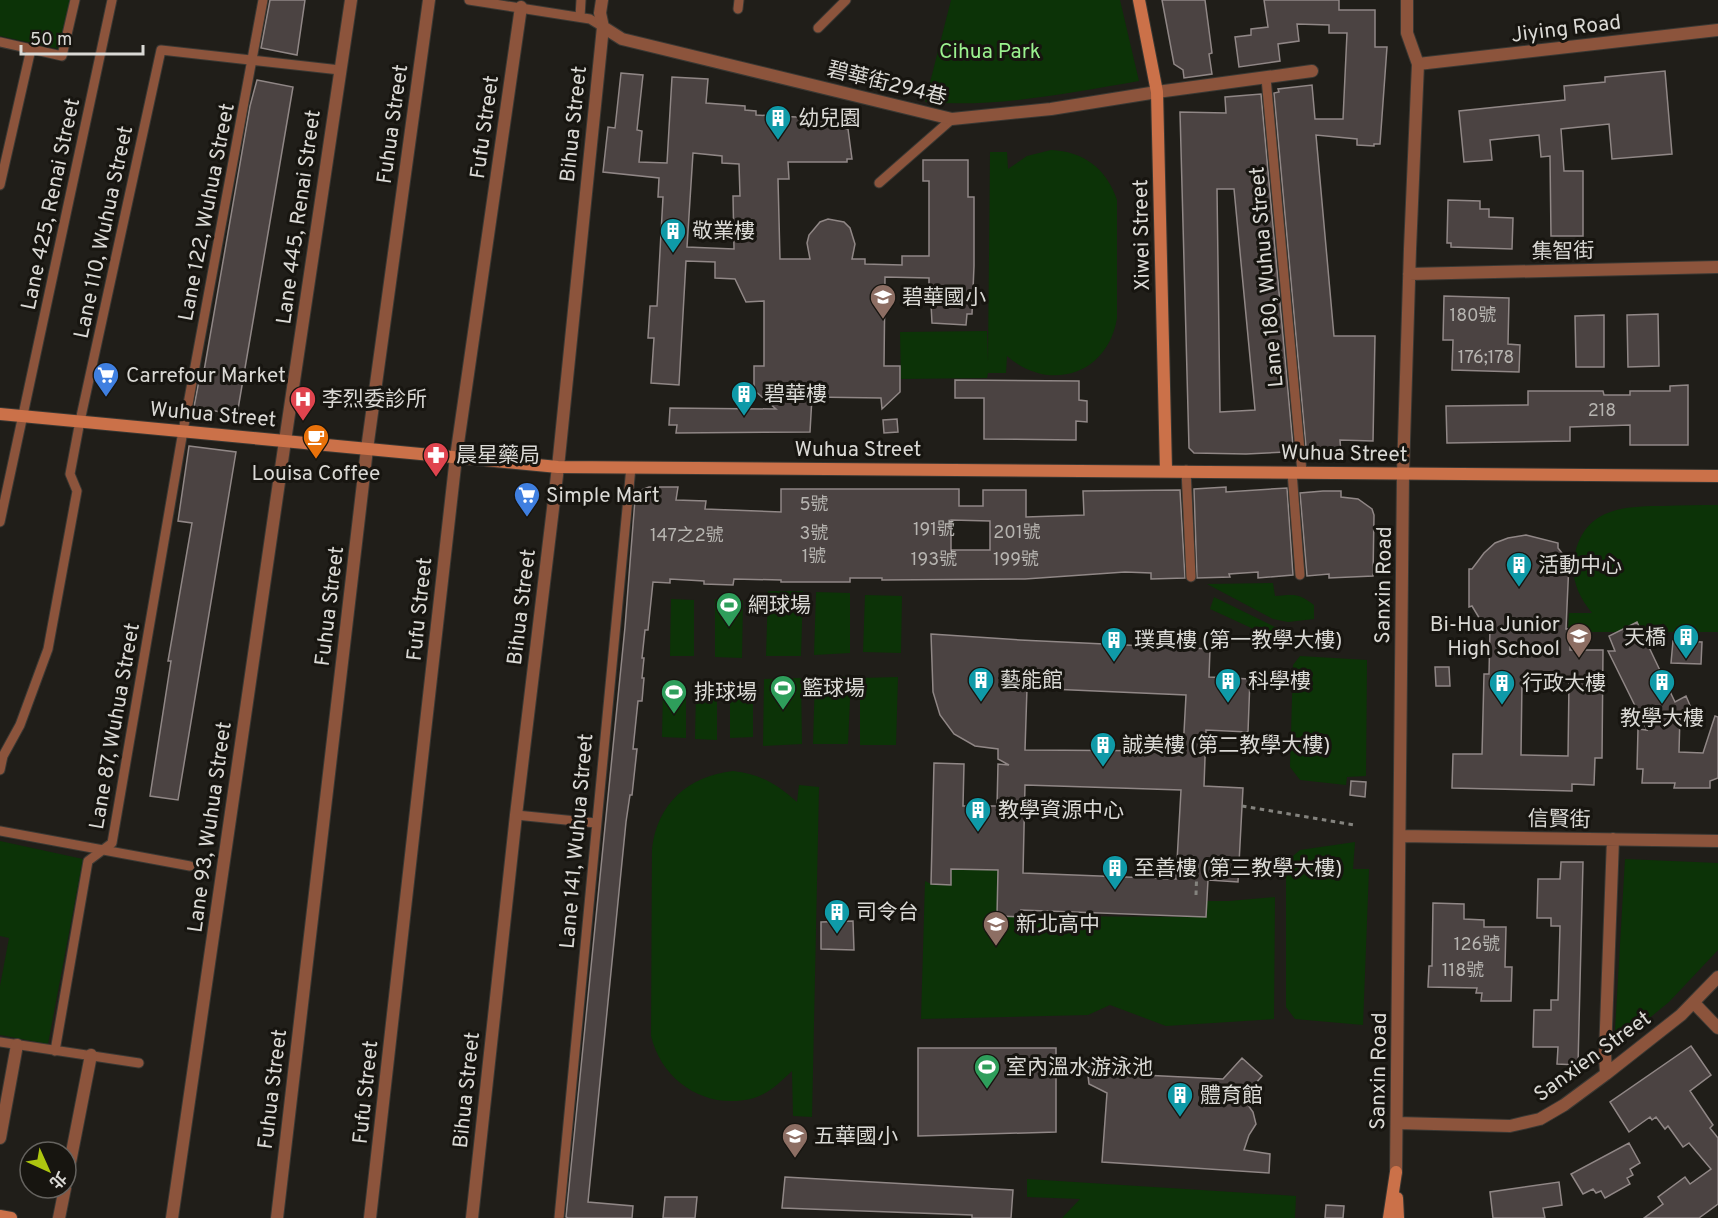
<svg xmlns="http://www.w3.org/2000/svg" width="1718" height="1218" font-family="Overpass,'Noto Sans TC',sans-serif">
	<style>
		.green { fill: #0c3307 }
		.building { fill: #4b4342; stroke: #908786; stroke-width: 1.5; fill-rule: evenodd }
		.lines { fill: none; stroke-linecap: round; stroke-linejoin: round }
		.lane-casing { stroke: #3a3833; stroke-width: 11 }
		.street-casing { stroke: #3a3833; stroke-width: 14 }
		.secondary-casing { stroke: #3a3833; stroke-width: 14 }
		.path { stroke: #84837e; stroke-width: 3; stroke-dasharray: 4.5 4.5; stroke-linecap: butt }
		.lane { stroke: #8c543c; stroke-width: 9 }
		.street { stroke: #8c543c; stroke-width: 12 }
		.secondary { stroke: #cb7149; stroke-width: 12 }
		.labels { text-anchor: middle; stroke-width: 6; stroke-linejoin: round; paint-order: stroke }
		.number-label { font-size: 18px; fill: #b6b4b0 }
		.street-label { font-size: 21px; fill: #dad9d5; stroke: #171510 }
		.park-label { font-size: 21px; fill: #9bf28f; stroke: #171510 }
		.poi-label { font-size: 21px; fill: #dad9d5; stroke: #171510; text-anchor: start }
	</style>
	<rect width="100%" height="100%" fill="#201e19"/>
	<path class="green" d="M0 0H71L60 49 0 36Z
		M951 0H1120L1139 81C1069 93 996 108 925 102Z
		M1051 150C1083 151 1107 169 1117 200V318C1108 375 1049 393 1007 356L1006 373H988L987 378 901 379 900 332 987 331 988 362 990 152H1007L1008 169 1027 156Z
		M1718 505V632H1568L1569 613H1592C1577 595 1570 576 1575 554 1585 508 1624 506 1663 506 1681 505 1700 505 1718 505Z
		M1273 583 1275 596C1294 595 1297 592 1314 605V619L1288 622 1273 619 1207 584Z
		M768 591H803L801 656H766Z
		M816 592 850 593V653L814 655Z
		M865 595 902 596 901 653 863 652Z
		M1214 597 1279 629 1273 638 1210 609Z
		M671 599 694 600V656H670Z
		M715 599 743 600 742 658 715 657Z
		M1300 656 1367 660 1366 776 1347 777 1346 785 1300 780 1290 767 1293 665Z
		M815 676 851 677 848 744H813Z
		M898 677 896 745H860V678Z
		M801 678 802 744 763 746 764 679Z
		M663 691 686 693V738L662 737Z
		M696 693 717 694V740L695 739Z
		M730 693H753V737L730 738Z
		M733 771C760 774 777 784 797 802L799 785 819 787 812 1117 793 1116 792 1071C780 1082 770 1093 754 1098 707 1111 662 1082 651 1036L652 849C657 804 688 776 733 771Z
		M0 841 83 859 48 1044 0 1035V986L9 938 0 936Z
		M1355 842 1353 869H1369L1363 1025 1295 1019 1286 1007V862L1300 850Z
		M1625 859 1718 863V950L1669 1002 1614 1047Z
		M951 869 998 870V916L1206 917 1207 901H1229L1275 897 1274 1019 1166 1026 1110 1005 1088 1015 921 1019 925 881 931 884 951 885Z
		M1027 1179 1296 1196 1295 1218H1062L1080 1199 1027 1197Z"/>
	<path class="building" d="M270 0H305L297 55 261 48Z
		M1162 0H1205L1212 53 1209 54 1212 74 1184 78 1183 70 1174 64Z
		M1264 0H1339V10H1375V47H1387L1380 144H1374V146L1357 145V139L1316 135 1334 336H1375L1373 441 1340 440 1341 454H1314L1306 447 1274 93 1279 92 1278 89 1312 85 1315 119H1343L1347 33H1329V25L1297 24 1299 41 1278 44 1280 61 1239 67 1235 37 1251 35V29L1268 27Z
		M1665 71 1672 154 1612 159 1609 124 1561 129 1564 171H1583V236H1551L1550 156 1541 157 1539 135 1490 140 1492 160 1464 162 1459 111 1565 100 1564 86 1605 82V77Z
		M621 73 643 75 637 130 642 131 639 162 667 163 672 77 708 79 706 103 745 106V110L756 111V115L816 118 848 129 852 159H847V162H788L789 179H778L780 259H810L807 243 809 235 820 222 828 219 844 222 850 228 855 244 852 259H865V264L902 265V256H929V181H923V160H968V197H974V266L972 314H967L966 325 932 323 931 304H929V278L885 277 884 366H900V392L882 409 881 398 812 397 810 432 676 433 677 425H669L670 408 776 409 754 390V366H764V301L746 302 735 279 715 278V262L686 261 679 385 651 383 654 338H648L650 306H657L663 197H658L659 178 603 172 608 127 615 128ZM693 153 722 156V163L739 164 740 196H733L734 249 687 247Z
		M257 80 293 87 237 415 194 407 201 370 204 371 250 106Z
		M1261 94 1293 446 1286 452 1246 454 1194 453 1189 448 1180 112 1226 113 1225 97ZM1217 189H1234L1255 410 1220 412Z
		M1448 200 1480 201V209H1489V217L1513 218 1512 249 1451 247V243H1447Z
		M1444 296 1509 298 1508 344 1520 345 1519 372 1452 370 1453 340H1443Z
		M1658 314 1659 366 1628 367 1627 315Z
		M1604 315V367H1576L1575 316Z
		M955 380 1079 381V400L1087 401V422L1076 421V440L984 439V398H955Z
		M1688 385V445H1630V425L1570 427V441L1447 443 1446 406 1528 405V391H1603L1604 395H1630V391H1670V386Z
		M897 419 898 432 884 433 883 420Z
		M189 446 236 452 178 800 150 796 171 661H168L192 523 178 521Z
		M649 487H678L676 500 706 501 705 509 781 512V489H959V506H983V490H1026V517L1084 515 1083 491 1180 490 1185 578 1151 579V573L1125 572 1025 579 882 580V578H850V582H781V580L734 579 733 585 704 584V581L670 579V583L653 582 648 630H645L642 658H644L642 678H644L642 701H638L633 749H637L632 795H630L626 822 588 1202 633 1206 632 1218H568L566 1217 625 627 635 499 641 490ZM951 520 990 521V550H951Z
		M1226 487V492L1287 488 1293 575 1258 578V572L1229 574 1230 577 1197 578 1194 489Z
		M1323 491H1341V497L1358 499 1372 509 1374 515 1373 576 1329 578V574L1307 576 1300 493Z
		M1526 535 1558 543V548L1569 562 1566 629H1571L1570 650H1603L1602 758H1595L1594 785 1572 784V791L1452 788 1453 754H1482L1484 674H1489L1490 628 1481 621 1472 606 1469 607V569H1472L1484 553 1495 543 1508 538ZM1522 681 1569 682 1568 756 1521 755Z
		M1637 622 1675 702 1686 696 1692 710 1680 715 1679 752 1703 753 1715 716 1718 717V778L1710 781V788H1674L1675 783H1642L1643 769H1637L1638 729 1647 730 1608 651H1615L1609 636Z
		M931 634 1020 640 1210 649 1209 677 1250 679 1248 732 1206 730 1204 786 1243 788 1238 882 1208 880 1206 917 1021 910 1022 917 997 916 998 870 951 869V885L931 884 934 763 964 764 963 806H997L998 764 1009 765 998 759V749L975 746 954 734 940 715 933 692ZM1027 688 1186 695 1183 751 1025 750ZM1025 785 1181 790 1176 879 1023 873Z
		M1673 641 1702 642 1701 664 1671 663Z
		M1435 667H1449L1450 686H1436Z
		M1351 781 1366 782 1365 797 1350 795Z
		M1561 862H1583L1578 1065 1557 1064 1558 1047H1533L1534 1010H1551V1000H1558L1560 926H1551V918H1537L1538 879H1560Z
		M1433 903 1464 904V919L1484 920V927H1506L1505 967H1512L1511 1001H1481L1482 993H1476L1477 988 1428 987 1429 966H1432Z
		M853 921 854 950 821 949V922Z
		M1691 1046 1711 1075 1690 1091 1713 1125 1710 1128 1718 1138V1204L1699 1218H1644L1663 1204 1658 1197 1685 1177 1690 1184 1711 1169 1689 1143 1683 1147 1668 1126 1665 1129 1656 1117 1652 1120 1650 1117 1629 1132 1610 1102Z
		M918 1048H1056V1132L918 1136Z
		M1102 1057 1123 1074 1223 1079 1242 1058 1262 1076 1243 1098 1253 1112 1256 1124 1249 1135 1244 1150 1270 1154 1269 1173 1102 1162 1107 1093 1089 1084 1087 1068Z
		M1629 1143 1640 1163 1630 1169 1633 1175 1627 1178 1630 1184 1605 1198 1601 1191 1596 1193 1593 1189 1583 1194 1571 1174Z
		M785 1177 1013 1190 1011 1218H972V1215L782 1208Z
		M1559 1182 1562 1205 1543 1208 1545 1218H1493L1490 1192Z
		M665 1197H697L695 1218H663Z
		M1326 1205 1344 1206 1343 1218H1325Z"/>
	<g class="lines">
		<g class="lane-casing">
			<path id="lane" d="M469 0 590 19 603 27
				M738 9 739 0
				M580 17 581 0
				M818 28 846 0
				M0 42 62 56 75 0
				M1266 78 1302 472
				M879 183 952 119
				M0 185 31 49
				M1186 470 1191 577
				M1292 472 1300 575
				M0 522 112 0
				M0 770 3 756 20 725 48 649 77 491 70 474 80 421 161 50 340 70
				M516 815 596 823
				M0 831 190 866
				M0 1042 139 1063
				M55 1051 88 861 112 843 183 431 263 0
				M559 1218 631 467"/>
		</g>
		<g class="street-casing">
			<path id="street" d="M603 27 622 39 952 119 1051 109 1157 92 1312 71
				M1418 64 1718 30
				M1409 274 1718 267
				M1400 836 1718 841
				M1694 1003 1718 1028
				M1606 1074 1605 1054 1613 839
				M1397 1123 1510 1126 1540 1119 1564 1105 1606 1074 1681 1015 1718 977
				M0 1138 17 1045
				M1396 1172 1403 473 1410 249 1418 64 1407 33V0
				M66 1183 91 1055
				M59 1218 65 1188
				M172 1218 285 441 351 0
				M277 1218 367 449 429 0
				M370 1218 456 457 521 7
				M472 1218 516 815 558 467 603 27 600 13 602 0"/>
		</g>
		<g class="secondary-casing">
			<path id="secondary" d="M1139 0 1157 92 1166 470
				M0 414 558 467 1718 476
				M1397 1198 1398 1218
				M0 1216 11 1218
				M1389 1218 1396 1172"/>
		</g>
		<path class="path" d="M1242 806 1354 825
			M1196 895 1197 865"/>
		<use href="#lane" class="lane"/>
		<use href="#street" class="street"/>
		<use href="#secondary" class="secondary"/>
	</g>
	<defs>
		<g id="building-pin" transform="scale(1.35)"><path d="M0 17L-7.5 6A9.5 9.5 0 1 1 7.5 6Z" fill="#0f9aa8" stroke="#171510"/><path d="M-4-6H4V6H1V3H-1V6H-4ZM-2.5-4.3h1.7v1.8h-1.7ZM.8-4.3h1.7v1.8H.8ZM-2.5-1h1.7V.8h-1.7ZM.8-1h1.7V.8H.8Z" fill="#fff"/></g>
		<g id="school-pin" transform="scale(1.35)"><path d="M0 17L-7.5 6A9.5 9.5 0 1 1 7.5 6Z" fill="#8d6e63" stroke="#171510"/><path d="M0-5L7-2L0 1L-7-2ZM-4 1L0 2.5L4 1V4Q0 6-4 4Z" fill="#fff"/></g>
		<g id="supermarket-pin" transform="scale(1.35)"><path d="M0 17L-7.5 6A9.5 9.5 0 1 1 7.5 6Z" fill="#3f7fe0" stroke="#171510"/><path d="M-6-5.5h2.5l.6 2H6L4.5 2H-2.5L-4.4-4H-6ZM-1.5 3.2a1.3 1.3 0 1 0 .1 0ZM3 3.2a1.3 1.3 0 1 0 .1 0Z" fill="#fff"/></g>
		<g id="hospital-pin" transform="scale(1.35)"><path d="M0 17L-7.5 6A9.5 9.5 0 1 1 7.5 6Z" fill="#e0444e" stroke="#171510"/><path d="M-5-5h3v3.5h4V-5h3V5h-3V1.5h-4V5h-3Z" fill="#fff"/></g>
		<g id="cafe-pin" transform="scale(1.35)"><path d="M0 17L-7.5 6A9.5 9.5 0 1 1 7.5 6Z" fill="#e8710a" stroke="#171510"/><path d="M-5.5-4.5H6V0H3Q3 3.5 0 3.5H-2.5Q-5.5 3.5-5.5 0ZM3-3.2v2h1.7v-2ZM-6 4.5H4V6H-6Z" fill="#fff"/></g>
		<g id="pharmacy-pin" transform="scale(1.35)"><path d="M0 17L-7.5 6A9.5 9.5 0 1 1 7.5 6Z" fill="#e0444e" stroke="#171510"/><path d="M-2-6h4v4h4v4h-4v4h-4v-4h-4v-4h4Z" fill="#fff"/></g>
		<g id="stadium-pin" transform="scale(1.35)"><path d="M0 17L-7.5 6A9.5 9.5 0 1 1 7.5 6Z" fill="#2e9e5b" stroke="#171510"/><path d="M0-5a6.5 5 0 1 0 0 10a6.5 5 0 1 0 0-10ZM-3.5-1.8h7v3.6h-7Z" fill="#fff"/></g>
	</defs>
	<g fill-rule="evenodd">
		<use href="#building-pin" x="778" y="118"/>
		<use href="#building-pin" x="673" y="231"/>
		<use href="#school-pin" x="883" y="297"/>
		<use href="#supermarket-pin" x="106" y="375"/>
		<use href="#building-pin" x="744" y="394"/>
		<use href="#hospital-pin" x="303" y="399"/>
		<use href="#cafe-pin" x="316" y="437"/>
		<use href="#pharmacy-pin" x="436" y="455"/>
		<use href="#supermarket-pin" x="527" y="495"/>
		<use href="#building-pin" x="1519" y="565"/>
		<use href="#stadium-pin" x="729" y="605"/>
		<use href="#school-pin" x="1579" y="636"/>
		<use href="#building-pin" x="1686" y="637"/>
		<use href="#building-pin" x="1114" y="640"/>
		<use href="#building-pin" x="981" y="680"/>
		<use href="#building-pin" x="1228" y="681"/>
		<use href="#building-pin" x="1662" y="682"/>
		<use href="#building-pin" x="1502" y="683"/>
		<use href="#stadium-pin" x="783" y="688"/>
		<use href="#stadium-pin" x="674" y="692"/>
		<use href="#building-pin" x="1103" y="745"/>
		<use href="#building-pin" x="978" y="810"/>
		<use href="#building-pin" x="1115" y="868"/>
		<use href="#building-pin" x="837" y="912"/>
		<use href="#school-pin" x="996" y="924"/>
		<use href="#stadium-pin" x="987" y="1067"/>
		<use href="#building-pin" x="1180" y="1095"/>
		<use href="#school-pin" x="795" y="1136"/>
	</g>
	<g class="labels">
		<g class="number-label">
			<text x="1473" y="321">180號</text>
			<text x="1486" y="363">176;178</text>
			<text x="1602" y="416">218</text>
			<text x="814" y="510">5號</text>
			<text x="934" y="535">191號</text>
			<text x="1017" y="538">201號</text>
			<text x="814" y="539">3號</text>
			<text x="687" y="541">147之2號</text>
			<text x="814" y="562">1號</text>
			<text x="934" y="565">193號</text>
			<text x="1016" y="565">199號</text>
			<text x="1477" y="950">126號</text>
			<text x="1463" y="976">118號</text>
		</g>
		<g class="street-label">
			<text transform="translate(1566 28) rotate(-7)" y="7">Jiying Road</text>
			<text transform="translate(887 83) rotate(14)" y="7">碧華街294巷</text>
			<text transform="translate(392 124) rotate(-82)" y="7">Fuhua Street</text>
			<text transform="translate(573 124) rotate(-84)" y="7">Bihua Street</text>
			<text transform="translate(484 127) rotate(-82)" y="7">Fufu Street</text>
			<text transform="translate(50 204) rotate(-78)" y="7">Lane 425, Renai Street</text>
			<text transform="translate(206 212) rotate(-79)" y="7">Lane 122, Wuhua Street</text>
			<text transform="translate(298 217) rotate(-82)" y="7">Lane 445, Renai Street</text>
			<text transform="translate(103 232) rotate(-78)" y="7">Lane 110, Wuhua Street</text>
			<text transform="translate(1141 235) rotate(-91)" y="7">Xiwei Street</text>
			<text transform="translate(1563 251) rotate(-1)" y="7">集智街</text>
			<text transform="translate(1266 277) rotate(-95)" y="7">Lane 180, Wuhua Street</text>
			<text transform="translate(213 414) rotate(5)" y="7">Wuhua Street</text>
			<text x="858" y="456">Wuhua Street</text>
			<text transform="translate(1344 453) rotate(1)" y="7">Wuhua Street</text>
			<text transform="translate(1383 585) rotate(-89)" y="7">Sanxin Road</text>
			<text transform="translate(329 606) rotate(-83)" y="7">Fuhua Street</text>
			<text transform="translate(521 607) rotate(-83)" y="7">Bihua Street</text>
			<text transform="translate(419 609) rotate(-84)" y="7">Fufu Street</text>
			<text transform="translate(114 726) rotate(-80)" y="7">Lane 87, Wuhua Street</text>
			<text transform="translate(1559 819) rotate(1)" y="7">信賢街</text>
			<text transform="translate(209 827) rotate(-82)" y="7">Lane 93, Wuhua Street</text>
			<text transform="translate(576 841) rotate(-85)" y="7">Lane 141, Wuhua Street</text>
			<text transform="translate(1592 1056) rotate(-36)" y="7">Sanxien Street</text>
			<text transform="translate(1378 1071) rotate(-89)" y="7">Sanxin Road</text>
			<text transform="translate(272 1089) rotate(-83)" y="7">Fuhua Street</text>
			<text transform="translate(466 1090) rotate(-84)" y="7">Bihua Street</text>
			<text transform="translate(365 1092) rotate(-84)" y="7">Fufu Street</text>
		</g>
		<g class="park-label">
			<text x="990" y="58">Cihua Park</text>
		</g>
		<g class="poi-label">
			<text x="798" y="125">幼兒園</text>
			<text x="692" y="238">敬業樓</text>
			<text x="902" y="304">碧華國小</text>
			<text x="126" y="382">Carrefour Market</text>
			<text x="764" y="401">碧華樓</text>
			<text x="322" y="406">李烈委診所</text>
			<text x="456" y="462">晨星藥局</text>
			<text x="316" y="480" text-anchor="middle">Louisa Coffee</text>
			<text x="546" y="502">Simple Mart</text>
			<text x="1538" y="572">活動中心</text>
			<text x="748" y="612">網球場</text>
			<text x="1560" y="631" text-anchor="end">Bi-Hua Junior<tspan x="1560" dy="24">High School</tspan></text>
			<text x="1666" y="644" text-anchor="end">天橋</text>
			<text x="1134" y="647">璞真樓 (第一教學大樓)</text>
			<text x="1000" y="687">藝能館</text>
			<text x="1248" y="688">科學樓</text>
			<text x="1522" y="690">行政大樓</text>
			<text x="802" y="695">籃球場</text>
			<text x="694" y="699">排球場</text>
			<text x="1662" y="725" text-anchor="middle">教學大樓</text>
			<text x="1122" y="752">誠美樓 (第二教學大樓)</text>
			<text x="998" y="817">教學資源中心</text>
			<text x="1134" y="875">至善樓 (第三教學大樓)</text>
			<text x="856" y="919">司令台</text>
			<text x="1016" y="931">新北高中</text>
			<text x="1006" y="1074">室內溫水游泳池</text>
			<text x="1200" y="1102">體育館</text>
			<text x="814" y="1143">五華國小</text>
		</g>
	</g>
	<g transform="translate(48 1170) rotate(135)"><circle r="28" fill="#171510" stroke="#65635f" stroke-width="1.5"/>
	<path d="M0-4.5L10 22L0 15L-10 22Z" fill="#adc610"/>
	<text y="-9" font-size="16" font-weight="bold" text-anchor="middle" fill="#dad9d5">北</text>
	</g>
	<path d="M21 45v9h122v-9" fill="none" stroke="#dad9d5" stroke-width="3"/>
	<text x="30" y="45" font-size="18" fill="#dad9d5" stroke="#171510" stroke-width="4.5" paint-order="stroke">50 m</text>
</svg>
